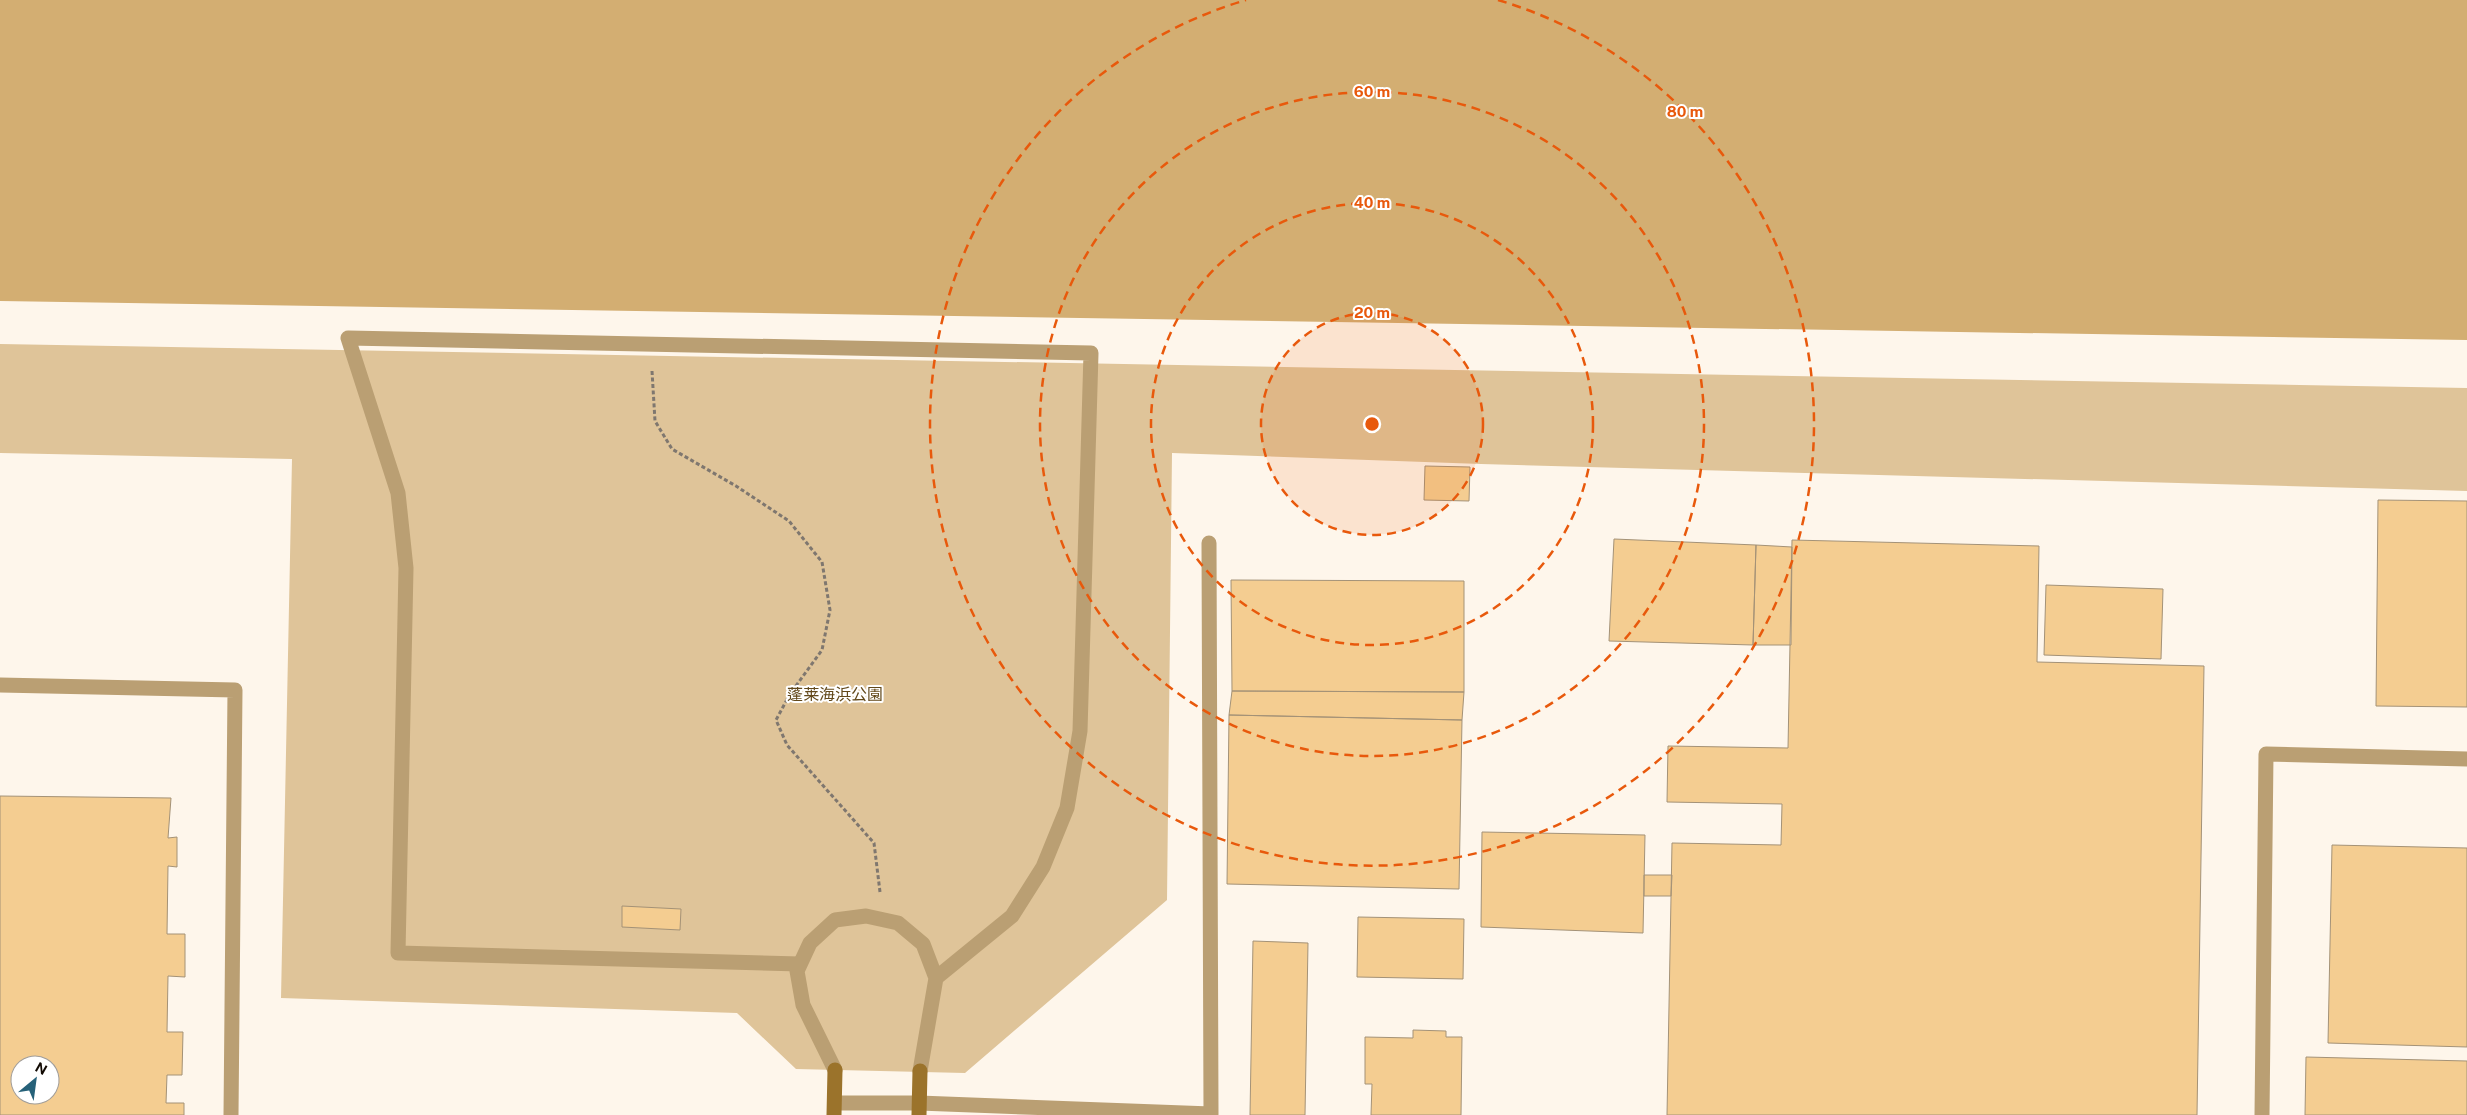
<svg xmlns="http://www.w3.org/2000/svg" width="2467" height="1115" font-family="'Public Sans','Noto Sans JP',sans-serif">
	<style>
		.green { fill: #dfc499 }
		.water { fill: #d3ae72 }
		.building { fill: #f4cd91; stroke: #a49277; fill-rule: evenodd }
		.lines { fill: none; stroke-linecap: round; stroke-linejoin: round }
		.path { stroke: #7f776f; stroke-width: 3; stroke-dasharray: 4 2.5; stroke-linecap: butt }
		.lane { stroke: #ba9f73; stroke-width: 15 }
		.street { stroke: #ba9f73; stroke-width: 15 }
		.secondary { stroke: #9b732b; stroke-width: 15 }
		.ring { fill: none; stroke: #e8590c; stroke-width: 2.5; stroke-dasharray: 9 6 }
		.labels { text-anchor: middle; stroke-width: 4; stroke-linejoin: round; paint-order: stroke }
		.park-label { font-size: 16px; fill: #62481a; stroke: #fff }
		.centre { fill: #e8590c; stroke: #fff; stroke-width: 2.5 }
		.ring-label { font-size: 15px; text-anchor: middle; font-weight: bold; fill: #e8590c; stroke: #fff; stroke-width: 4; stroke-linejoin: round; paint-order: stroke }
	</style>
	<rect width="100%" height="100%" fill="#fef6eb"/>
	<path class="green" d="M0 344 2467 388V491L1481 464 1172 453 1167 900 965 1073 796 1069 737 1013 281 998 292 459 0 453Z"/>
	<path class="water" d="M0 0H2467V340L0 301Z"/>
	<path class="building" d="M1425 466 1470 467 1469 501 1424 500Z
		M2378 500 2467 501V707L2376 706Z
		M1614 539 1756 545 1753 645 1609 641Z
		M1792 540 2039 546 2037 662 2204 666 2197 1115H1667L1672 843 1781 845 1782 804 1667 802 1668 746 1788 748Z
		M1756 545 1792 547 1791 645H1753Z
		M1231 580 1464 581V692L1232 691Z
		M2046 585 2163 589 2161 659 2044 655Z
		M1232 691 1464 692 1462 720 1229 715Z
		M1229 715 1462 720 1459 889 1227 884Z
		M0 796 171 798 168 838 177 837V867L168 866 167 934H185V977L168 976 167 1032H183L182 1075H167L166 1103H184V1115H0ZM20 1065H50V1095H20Z
		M1482 832 1645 835 1643 933 1481 927Z
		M2332 845 2467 848V1047L2328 1043Z
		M1644 875H1672L1671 896H1644Z
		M622 906 681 909 680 930 622 927Z
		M1358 917 1464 919 1463 979 1357 977Z
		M1253 941 1308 943 1305 1115H1250Z
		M1413 1030 1446 1031V1037H1462L1461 1115H1371L1372 1084H1365V1037L1413 1038Z
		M2306 1057 2467 1061V1115H2305Z"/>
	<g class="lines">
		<path class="path" d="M652 371 655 421 672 449 736 486 789 521 822 562 830 610 822 650 790 694 776 720 787 745 874 843 880 892"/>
		<path class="lane" d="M0 685 235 690 231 1115
			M800 964 398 953 406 568 398 493 348 338 1091 353 1080 731 1067 808 1043 867 1012 916 936 978
			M835 1070 803 1005 797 971 810 943 835 920 866 916 898 923 923 944 936 978 920 1071
			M919 1103 1211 1114 1209 543
			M2262 1115 2266 754 2467 759"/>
		<path class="street" d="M835 1103H919"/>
		<path class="secondary" d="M834 1115 835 1070
			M919 1115 920 1071"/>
	</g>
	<circle cx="1372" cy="424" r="111" fill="#e8590c" fill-opacity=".12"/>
	<g class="ring">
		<circle cx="1372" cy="424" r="111"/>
		<circle cx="1372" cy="424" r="221"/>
		<circle cx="1372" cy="424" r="332"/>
		<path d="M1498 0A442 442 0 1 1 1246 0"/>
	</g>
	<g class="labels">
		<g class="park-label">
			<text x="835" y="700">蓬莱海浜公園</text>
		</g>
	</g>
	<circle cx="1372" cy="424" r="8" class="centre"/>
	<g class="ring-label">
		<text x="1372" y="97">60 m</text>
		<text x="1685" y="117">80 m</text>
		<text x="1372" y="208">40 m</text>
		<text x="1372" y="318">20 m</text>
	</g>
	<g transform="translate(35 1080) rotate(29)"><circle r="24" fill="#ffffff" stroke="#a09d9a"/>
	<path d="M0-4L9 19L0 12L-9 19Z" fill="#266179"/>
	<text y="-8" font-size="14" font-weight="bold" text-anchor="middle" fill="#110a03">N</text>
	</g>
</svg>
